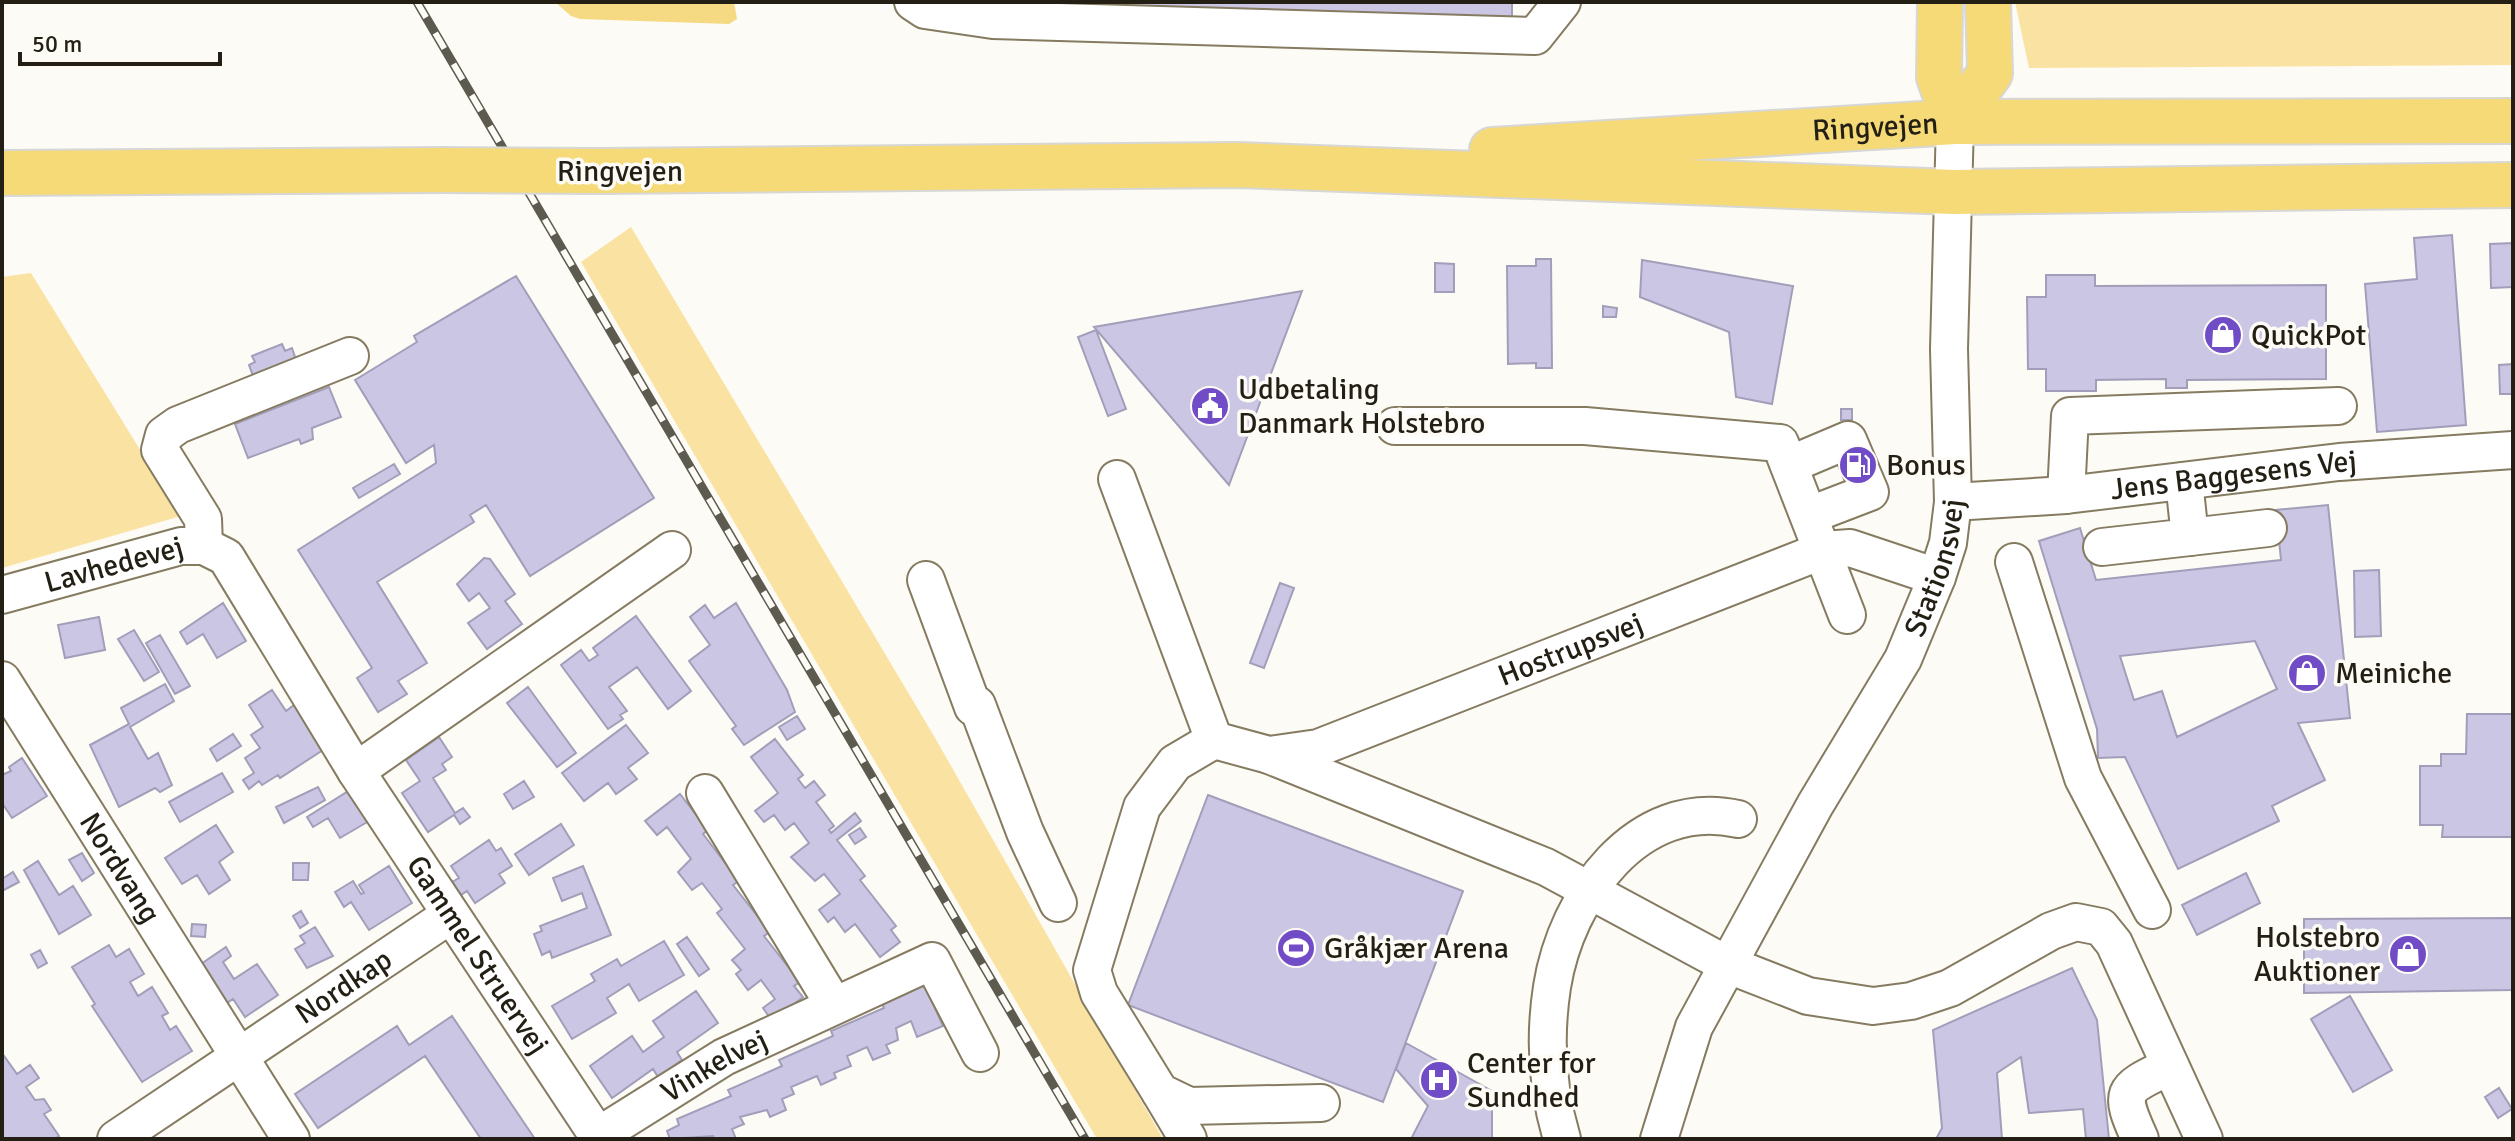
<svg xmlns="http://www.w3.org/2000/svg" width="2515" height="1141" font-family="Signika,sans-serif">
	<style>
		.green { fill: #fae3a2 }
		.water { fill: #f6d983 }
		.building { fill: #cac6e3; stroke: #a29eba; stroke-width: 2; fill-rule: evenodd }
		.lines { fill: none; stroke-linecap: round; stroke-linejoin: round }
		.minor-casing { stroke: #857b60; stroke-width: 40 }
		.major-casing { stroke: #d7d7d5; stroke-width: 48 }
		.minor { stroke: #fff; stroke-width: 36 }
		.major { stroke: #f5da77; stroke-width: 44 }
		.rail-casing { stroke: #5d5a50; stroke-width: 9 }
		.rail { stroke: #fdfbf5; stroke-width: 6; stroke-dasharray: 18; stroke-linecap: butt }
		.major-bridge-casing { stroke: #d7d7d5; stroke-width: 48; stroke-linecap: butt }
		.major-bridge { stroke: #f5da77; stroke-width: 44 }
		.labels { text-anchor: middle; stroke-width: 7; stroke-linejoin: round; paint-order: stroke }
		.street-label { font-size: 30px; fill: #231f14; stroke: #fdfbf5 }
		.poi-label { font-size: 30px; fill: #231f14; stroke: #fdfbf5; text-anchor: start }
	</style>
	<rect width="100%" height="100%" fill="#fdfbf5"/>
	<path class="green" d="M2015 2H2513V65L2029 68Z
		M631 227 934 736 1163 1139H1097L581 262Z
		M31 273 181 516 2 568V277Z"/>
	<path class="water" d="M555 2H734L737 19 729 24 580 19 571 16Z"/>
	<path class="building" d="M1074 2H1512V19L1073 4Z
		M2452 235 2466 425 2377 432 2365 284 2417 279 2414 238Z
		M2513 243V287L2491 288 2490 244Z
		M1536 259H1551L1552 368H1536V363L1508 364 1507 266H1536Z
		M1642 260 1793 286 1772 404 1736 397 1729 332 1640 297Z
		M1435 263 1454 264V292H1435Z
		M2046 275H2095V286L2326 285V379L2187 380V388H2166V379L2096 380V391H2046V369H2028L2027 297H2046Z
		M516 276 654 498 530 576 486 505 470 515 474 522 377 582 427 663 398 681 407 694 378 712 357 678 372 668 298 550 436 463 434 445 406 463 355 380 417 342 414 336Z
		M1302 291 1229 485 1094 327Z
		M1603 306 1617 308 1616 317H1603Z
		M1096 330 1126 409 1108 416 1078 337Z
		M282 344 285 351 292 348 296 360 253 376 249 365 255 362 252 356Z
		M2513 364V394H2500L2499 365Z
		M329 387 341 417 312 428 313 439 301 444 299 439 248 458 235 424Z
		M1841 409H1852V420H1841Z
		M394 464 400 474 359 498 353 488Z
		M2328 505 2350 718 2298 723 2325 780 2272 806 2279 821 2178 869 2125 757 2098 758 2097 729 2039 541 2080 528 2096 580 2281 560 2276 510ZM2255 641 2277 689 2177 737 2162 691 2134 700 2120 656Z
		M484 558 490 559 515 594 505 601 522 624 487 649 468 623 490 608 479 593 469 601 457 584Z
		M2379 570 2381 636 2355 637 2354 571Z
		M1280 583 1294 588 1264 668 1250 663Z
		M223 603 246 641 217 658 203 634 187 644 180 632Z
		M736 603 787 690 795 712 744 745 732 729 736 726 689 661 710 645 690 617 705 605 714 618Z
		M636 616 691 691 668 709 637 667 609 687 627 711 620 715 623 719 608 729 561 665 581 650 589 661 598 655 593 648Z
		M99 617 105 650 65 658 58 625Z
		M134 630 159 672 144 681 118 639Z
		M160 635 190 686 175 694 146 643Z
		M165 684 174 701 130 727 148 759 158 753 172 785 160 792 155 788 119 807 90 745 129 724 121 708Z
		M528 687 576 753 557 767 507 703Z
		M272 690 286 711 294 705 323 750 280 778 278 775 262 785 259 781 249 789 243 780 254 773 245 758 260 748 251 735 263 727 249 705Z
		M2467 714H2513V837H2442L2443 825H2420V766H2441V754H2466Z
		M797 716 805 729 787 740 779 727Z
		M626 725 648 753 628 768 637 779 616 794 608 783 584 801 562 773Z
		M233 734 241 746 217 761 210 749Z
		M439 737 452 757 442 764 446 770 433 778 455 813 463 808 470 817 460 824 454 815 428 832 402 793 420 781 406 760Z
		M775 739 803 775 798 779 805 788 814 781 825 795 816 802 834 826 829 830 831 833 855 813 861 821 837 840 865 876 860 880 896 926 891 930 900 942 880 957 855 924 845 932 834 917 828 922 819 910 840 894 824 874 815 881 791 857 809 843 794 823 785 830 774 815 764 822 755 811 778 793 751 757Z
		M22 758 47 796 12 818 2 803V775L11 771 9 767Z
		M222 773 233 792 180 822 169 802Z
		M524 781 534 797 513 809 504 794Z
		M318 787 325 800 284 823 276 807Z
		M350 790 369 821 340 838 328 818 313 827 307 817Z
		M680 794 708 830 703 834 739 881 733 885 770 932 764 936 800 982 794 986 803 997 772 1021 763 1008 775 999 761 980 748 990 736 974 741 970 732 960 745 949 717 913 722 909 702 883 692 890 678 872 691 859 667 827 657 835 645 821Z
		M1208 795 1463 891 1383 1102 1128 1005Z
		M561 824 574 845 529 875 515 854Z
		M216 825 233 852 219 862 230 880 209 894 197 875 182 884 165 858Z
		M860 828 866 837 855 844 849 835Z
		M489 840 496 851 501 848 512 866 499 874 505 883 475 903 467 891 461 895 452 882 459 878 451 866Z
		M82 853 94 873 82 881 69 860Z
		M38 861 59 895 73 886 91 915 59 934 24 870Z
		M293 863H309L308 880H293Z
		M389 866 412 903 369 930 351 902 344 907 335 892 353 881 361 894 364 893 359 885Z
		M583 866 611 935 552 958 550 951 542 955 534 934 542 931 540 926 587 908 582 893 562 901 553 878Z
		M13 872 19 882 2 891V879Z
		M2246 873 2260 903 2197 935 2182 905Z
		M301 911 308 923 300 928 293 916Z
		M2513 918V990L2304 993V919Z
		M192 924 206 925 205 937 191 936Z
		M315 927 333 956 307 968 295 949 305 943 300 936Z
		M687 937 709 969 699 976 677 944Z
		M664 941 684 975 639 1001 629 984 607 998 616 1013 572 1039 552 1006 595 981 591 974 617 959 621 966Z
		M109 945 116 957 129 949 144 974 130 982 138 996 152 987 168 1013 162 1016 170 1030 176 1026 192 1051 142 1082 92 1006 95 1004 72 967Z
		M226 947 231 956 223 962 234 979 257 964 278 995 245 1017 233 999 227 1003 201 964Z
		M40 950 47 963 38 968 31 955Z
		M2072 968 2097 1020 2109 1139H2086L2083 1109 2029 1113 2021 1057 1997 1073 2002 1139H1936L1942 1128 1933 1030Z
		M924 983 943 1026 917 1037 911 1021 896 1028 898 1040 886 1045 890 1053 873 1060 867 1047 847 1056 851 1066 834 1073 836 1078 821 1085 817 1076 791 1087 794 1094 782 1099 786 1110 770 1117 767 1110 740 1117 744 1124 732 1129 736 1139H715L713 1136 670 1139 667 1131 679 1125 677 1119 731 1096 728 1090 782 1066 779 1060 833 1036 831 1031 884 1008 881 1001Z
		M696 991 718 1023 677 1052 682 1060 658 1077 653 1069 612 1098 590 1066 632 1036 643 1052 664 1037 653 1021Z
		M2350 996 2392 1070 2353 1092 2311 1019Z
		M452 1016 535 1139H481L425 1056 318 1128 295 1094 397 1026 409 1045Z
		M1406 1043 1492 1091V1139H1411L1428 1106 1396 1069Z
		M2 1053 17 1074 30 1065 39 1078 26 1087 35 1100 44 1099 51 1110 44 1114 59 1136 55 1139H2Z
		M2499 1088 2512 1109 2498 1118 2485 1097Z"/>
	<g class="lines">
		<g class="minor-casing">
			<g id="minor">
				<path d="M913 2 925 10 993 20 1535 36 1562 2"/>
				<path d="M1395 426H1585L1780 443 1847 615"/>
				<path d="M1789 465 1848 440 1870 492 1810 515"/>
				<path id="s1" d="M1117 479 1214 740 1269 755 1318 748 1824 550 1850 548 1937 577"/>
				<path d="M2066 495 2070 416 2338 406"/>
				<path id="s2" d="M1953 502 2066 495 2339 462 2513 450"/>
				<path d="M2190 537 2268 528"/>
				<path d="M204 546 203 519 160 450 164 435 178 425 350 356"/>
				<path d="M2102 547 2190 537 2184 481"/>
				<path d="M2014 562 2083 778 2152 910"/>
				<path d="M926 580 973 707"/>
				<path id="s3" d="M2 595 181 546H204L226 557 356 771 600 1139"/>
				<path id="s4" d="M2 680 291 1139"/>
				<path d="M977 705 1025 832 1058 903"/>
				<path d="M1214 740 1175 763 1142 807 1092 970 1099 993 1160 1092 1189 1106 1321 1103"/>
				<path d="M1269 755 1546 867 1726 964 1808 996 1873 1006 1911 1001 1950 988 2051 931 2076 922 2101 927 2114 943 2204 1139"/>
				<path d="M356 771 672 550"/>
				<path d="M705 793 834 1005"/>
				<path d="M1160 1092 1188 1139"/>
				<path id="s5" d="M598 1136 724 1057 932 961 980 1053"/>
				<path id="s6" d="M116 1139 450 915"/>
				<path d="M1562 1139C1547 1089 1544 1039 1552 987 1566 898 1637 796 1738 819"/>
				<path id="s7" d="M1659 1139 1694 1027 1815 805 1903 659 1937 577 1948 543 1953 502 1949 349 1955 122"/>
				<path d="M2140 1139C2117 1089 2123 1089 2170 1066"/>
			</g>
		</g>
		<g class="major-casing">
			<g id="major">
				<path d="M1940 2 1939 77 1955 122"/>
				<path d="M1955 122 1990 73 1988 2"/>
				<path id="s8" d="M1492 150 1955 122 2513 121"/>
				<path d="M600 171 1237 165 1954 192 2513 185"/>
				<path d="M2 173 442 170"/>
			</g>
		</g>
		<use href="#minor" class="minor"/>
		<use href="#major" class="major"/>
		<g class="rail-casing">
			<path id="rail" d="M417 2 1085 1139"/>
		</g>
		<use href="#rail" class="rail"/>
		<g class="major-bridge-casing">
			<path id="major-bridge" d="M442 170 600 171"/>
		</g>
		<use href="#major-bridge" class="major-bridge"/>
	</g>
	<defs>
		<g id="shop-disc" transform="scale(2)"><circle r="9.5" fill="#704dc6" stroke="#fdfbf5"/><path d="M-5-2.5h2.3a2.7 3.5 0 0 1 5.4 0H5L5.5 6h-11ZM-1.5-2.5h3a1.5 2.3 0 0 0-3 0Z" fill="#fff"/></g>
		<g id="civic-disc" transform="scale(2)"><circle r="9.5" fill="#704dc6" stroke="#fdfbf5"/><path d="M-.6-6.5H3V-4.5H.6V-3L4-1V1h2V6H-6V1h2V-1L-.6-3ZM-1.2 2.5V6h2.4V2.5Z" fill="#fff"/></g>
		<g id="fuel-disc" transform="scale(2)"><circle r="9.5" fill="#704dc6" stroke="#fdfbf5"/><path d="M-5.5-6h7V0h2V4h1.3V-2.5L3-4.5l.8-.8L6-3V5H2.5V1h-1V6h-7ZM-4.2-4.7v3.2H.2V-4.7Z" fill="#fff"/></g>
		<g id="stadium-disc" transform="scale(2)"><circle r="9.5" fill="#704dc6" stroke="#fdfbf5"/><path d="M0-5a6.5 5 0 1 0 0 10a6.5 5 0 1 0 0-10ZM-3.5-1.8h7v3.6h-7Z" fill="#fff"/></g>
		<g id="hospital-disc" transform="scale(2)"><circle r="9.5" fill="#704dc6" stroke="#fdfbf5"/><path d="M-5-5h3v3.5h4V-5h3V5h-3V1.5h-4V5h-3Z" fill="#fff"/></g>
	</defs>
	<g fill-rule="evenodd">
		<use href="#shop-disc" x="2223" y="335"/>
		<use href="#civic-disc" x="1210" y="406"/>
		<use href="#fuel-disc" x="1858" y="465"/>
		<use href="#shop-disc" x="2307" y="673"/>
		<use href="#stadium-disc" x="1296" y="948"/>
		<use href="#shop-disc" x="2408" y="954"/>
		<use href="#hospital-disc" x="1439" y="1080"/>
	</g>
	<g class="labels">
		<g class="street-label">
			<text dy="10" stroke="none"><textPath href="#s8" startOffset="384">Ringvejen</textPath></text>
			<text x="620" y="181">Ringvejen</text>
			<text dy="10" stroke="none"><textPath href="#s2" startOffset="282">Jens Baggesens Vej</textPath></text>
			<text dy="10" stroke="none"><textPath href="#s3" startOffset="116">Lavhedevej</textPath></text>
			<text dy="10" stroke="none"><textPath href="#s7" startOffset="638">Stationsvej</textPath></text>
			<text dy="10" stroke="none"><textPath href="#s1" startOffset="656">Hostrupsvej</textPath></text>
			<text dy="10" stroke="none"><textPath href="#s4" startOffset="222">Nordvang</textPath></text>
			<text dy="10" stroke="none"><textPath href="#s3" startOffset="704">Gammel Struervej</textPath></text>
			<text dy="10" stroke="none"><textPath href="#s6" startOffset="274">Nordkap</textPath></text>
			<text dy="10" stroke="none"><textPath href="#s5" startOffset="136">Vinkelvej</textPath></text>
		</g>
		<g class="poi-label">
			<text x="2251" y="345">QuickPot</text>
			<text x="1238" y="399">Udbetaling<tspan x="1238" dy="34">Danmark Holstebro</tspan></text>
			<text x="1886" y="475">Bonus</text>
			<text x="2335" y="683">Meiniche</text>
			<text x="2380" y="947" text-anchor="end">Holstebro<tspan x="2380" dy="34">Auktioner</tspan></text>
			<text x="1324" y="958">Gråkjær Arena</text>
			<text x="1467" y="1073">Center for<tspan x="1467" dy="34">Sundhed</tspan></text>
		</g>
	</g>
	<rect width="2515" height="1141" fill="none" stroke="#231f14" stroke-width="8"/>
	<path d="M20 52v12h200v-12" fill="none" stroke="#231f14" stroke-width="4"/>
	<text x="32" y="52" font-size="24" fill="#231f14" stroke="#fdfbf5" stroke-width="6" paint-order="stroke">50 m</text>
</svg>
